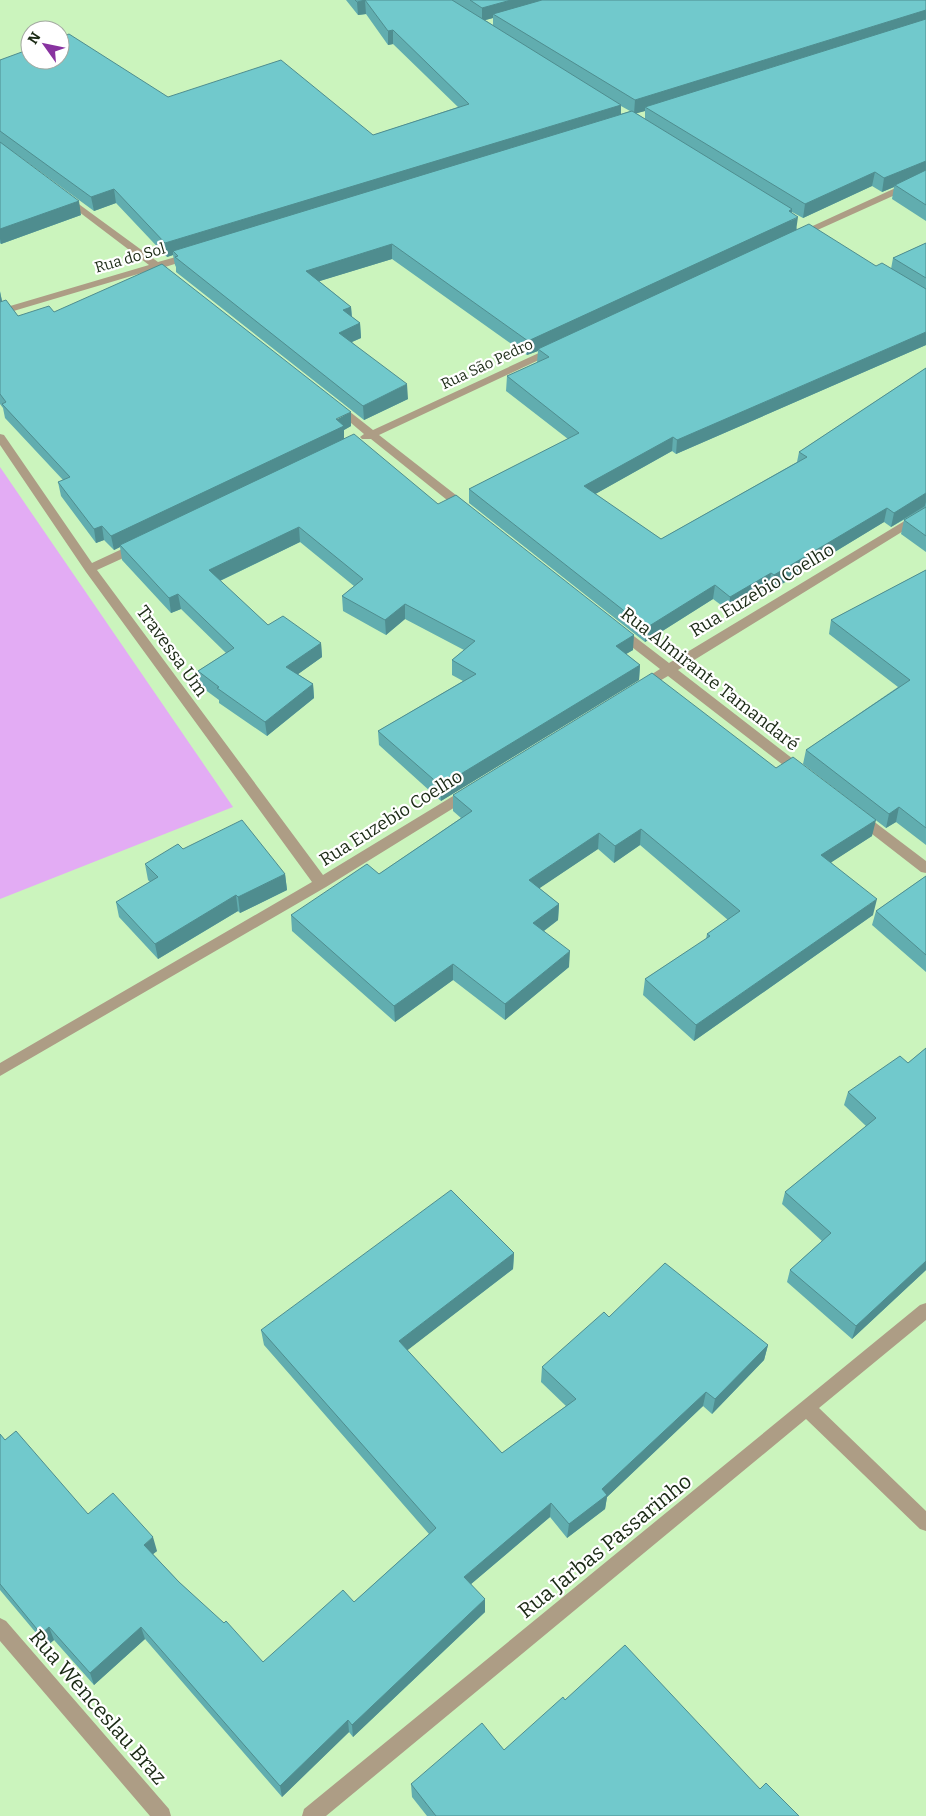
<svg xmlns="http://www.w3.org/2000/svg" width="926" height="1816" font-family="Bitter,serif">
	<style>
		.green { fill: #e3acf4 }
		.lines { fill: none; stroke-linecap: round; stroke-linejoin: round }
		.minor { fill: #ad9d85; fill-rule: evenodd }
		.wall { fill: #61adaf; fill-rule: evenodd }
		.shaded-wall { fill: #4f8d8f }
		.building { fill: #71c9cc; stroke: #4f8d8f }
		.labels { text-anchor: middle; stroke-width: 4.5; stroke-linejoin: round; paint-order: stroke }
		.far-street-label { font-size: 15px; fill: #1a2914; stroke: #fff }
		.street-label { font-size: 18px; fill: #1a2914; stroke: #fff }
		.near-street-label { font-size: 21px; fill: #1a2914; stroke: #fff }
	</style>
	<rect width="100%" height="100%" fill="#cbf4bd"/>
	<path class="green" d="M0 467 233 807 0 899Z"/>
	<g class="lines">
		<path class="minor" d="M926 174V181L802 237H794L793 235Z
			M65 194 158 262 190 253 195 256 194 258 165 267 176 275V279H168L155 269 0 315V309L149 265 62 199V195Z
			M554 346 559 349 558 351 379 435 470 506 472 509 470 512H462L371 439H362L360 437 364 434 331 406 332 404H340L373 430Z
			M0 434 4 435 92 563 135 543H143L145 546 143 549 97 570 323 875 463 790H473L475 793 473 796 326 887 0 1076V1063L312 882 86 572 0 445Z
			M926 508V517L678 670 806 769 807 772 806 775H796L668 676 646 689H638L636 686 638 683 660 669 614 633 612 630 614 627H622L669 663Z
			M859 812 864 814 926 861V873L921 872 854 820 852 817 854 814Z
			M926 1303V1320L819 1408 926 1511V1531L920 1529 806 1419 326 1816H302L304 1809 920 1305Z
			M0 1618 6 1621 169 1809 171 1816H150L0 1641Z"/>
	</g>
	<path class="wall" d="M346 0H926V221L892 199 894 187 882 192 872 186 803 218 792 212V213L797 230 876 266 891 269 893 258 926 243V345L676 454 672 451 595 494 661 539 797 462 799 452 926 368V507L891 527 884 522 772 590 769 587 729 611 713 599 645 642 469 503V489L568 439 506 391 507 376 537 363 538 351 527 355 392 259 319 281 351 307 352 317 360 323 361 338 352 342 408 399 364 420 176 272V267L175 265 173 255 167 257 116 203 94 211 12 151 81 215 1 244 0 243V60L168 97 373 135 458 107 393 44 388 45 366 14 358 15ZM493 18V25L485 20ZM621 106 630 111 621 114ZM645 111V119L636 113Z
		M0 291 2 301 18 316 54 312 351 426 344 430V438L438 504 633 650 626 654 640 665 639 680 441 801 379 745 378 731 463 681 452 675V660L464 650 405 619 386 635 343 611 342 596 354 586 300 542 220 581 268 625 321 643 322 657 298 674 313 684 314 698 267 736 219 703V700L200 686 198 671 226 653 181 609 171 613 122 560 120 547 114 550 104 540 96 543 61 496 58 482 63 480 5 418 3 408 0 404Z
		M926 507V552L901 534 904 520Z
		M926 570V845L896 822 886 828 803 764 806 750 898 687 829 634 831 620Z
		M776 768 872 836 831 862 873 915 694 1041 643 995 645 979 706 939 707 934 728 920 640 845 614 863 598 849 539 888 559 904 558 920 544 931 569 967 505 1020 453 980 395 1022 292 931 291 915 379 874 461 818 453 811V795Z
		M183 849 285 874 287 890 240 913 238 911 158 959 119 917 116 902 150 882 148 880 145 864Z
		M926 876V972L872 925 876 911Z
		M926 1048V1270L852 1339 787 1282 790 1270 822 1241 782 1204 785 1192 866 1126 844 1105 848 1092 908 1063Z
		M514 1253 513 1269 407 1350 502 1453 566 1406 541 1382 542 1367 609 1317 768 1345 764 1360 712 1414 703 1406 607 1497 605 1509 567 1538 550 1517 471 1584 485 1612 353 1737 349 1732 282 1797 145 1639 94 1685 54 1640 47 1646 0 1590V1434L5 1440 88 1514 157 1551 153 1554 179 1582 263 1662 354 1602 429 1534 264 1345 261 1330Z
		M565 1700 760 1789 799 1816H427L412 1797 411 1784 504 1750Z"/>
	<path class="shaded-wall" d="M365 0 366 14 358 15 357 2Z
		M511 0H560L493 14V18L482 21V8Z
		M926 10V23L645 107V111L634 114 635 100Z
		M393 30V44L388 45V31Z
		M621 105V118L173 251V255L167 257 165 243Z
		M926 161V173L895 185 894 187 882 192 884 178Z
		M875 172 872 186 803 218 805 204Z
		M114 189 116 203 94 211 91 197Z
		M79 201 81 215 1 244 0 239V229Z
		M792 209 791 221 798 217 796 231 538 349V351L527 355 528 341Z
		M392 244V259L307 285 306 271Z
		M0 292 3 306 0 307Z
		M351 307 352 321 343 310Z
		M360 323 361 338 340 347 339 333Z
		M926 332V345L676 454 677 440Z
		M407 384 408 399 364 420 363 406Z
		M351 412V426L344 430V440L120 545V547L114 550 111 536Z
		M673 437 672 451 583 501 584 486Z
		M926 493V502L925 506 891 527 894 513Z
		M887 508 884 522 772 590 774 575Z
		M102 526 104 540 96 543 94 529Z
		M299 527 300 542 211 585 209 570Z
		M771 573 769 587 729 611 730 597Z
		M715 585 713 599 645 642 646 628Z
		M178 594 181 609 171 613 169 598Z
		M405 604V619L386 635 385 620Z
		M634 635 633 650 614 661 616 646Z
		M321 643 322 657 287 682 286 667Z
		M640 665 639 680 441 801V786Z
		M313 684 314 698 267 736 265 722Z
		M899 807 896 822 886 828 889 814Z
		M876 820 872 836 818 871 821 855Z
		M641 829 640 845 614 863 615 846Z
		M599 833 598 849 528 896 529 880Z
		M285 874 287 890 240 913 238 897Z
		M236 895 238 911 158 959 155 944Z
		M877 899 873 915 694 1041 696 1025Z
		M559 904 558 920 533 939V923Z
		M570 951 569 967 505 1020V1004Z
		M453 964V980L395 1022 394 1006Z
		M514 1253 513 1269 400 1356 399 1341Z
		M926 1261V1270L852 1339 856 1326Z
		M768 1345 764 1360 712 1414 715 1399Z
		M706 1392 703 1406 607 1497 605 1509 567 1538 569 1524 602 1489Z
		M551 1503 550 1517 464 1590V1577Z
		M153 1537 157 1551 148 1558 144 1545Z
		M485 1599V1612L353 1737 352 1725Z
		M49 1627 54 1640 47 1646 41 1634Z
		M141 1627 145 1639 94 1685 90 1673Z
		M348 1720 349 1732 282 1797 280 1786Z"/>
	<path class="building" d="M355 0H452L621 105 165 243 114 189 91 197 0 131V60L30 49V60H60V38L69 34 168 97 281 60 373 135 469 104 393 30 388 31 365 0 357 2Z
		M470 0H511L482 8Z
		M542 0H926V10L635 100 493 14Z
		M926 19V161L884 178 875 172 805 204 645 107Z
		M632 111 792 209 789 211 798 217 528 341 392 244 306 271 351 307 343 310 360 323 339 333 407 384 363 406 175 257 178 256 173 251Z
		M0 142 79 201 0 229Z
		M926 170V205L895 185Z
		M809 224 876 266 882 263 926 289V332L677 440 673 437 584 486 661 539 807 457 799 452 926 368V493L894 513 887 508 774 575 771 573 730 597 715 585 646 628 469 489 579 433 507 376 549 357 538 349Z
		M926 243V278L893 258Z
		M162 264 351 412 336 419 344 426 111 536 102 526 94 529 58 482 70 477 2 404 6 402 0 394V302L6 300 18 316 49 306 54 312Z
		M354 434 438 504 456 495 634 635 616 646 640 665 441 786 378 731 476 674 452 660 475 641 405 604 385 620 342 596 363 579 299 527 209 570 268 625 283 616 321 643 286 667 313 684 265 722 217 688 219 687 198 671 234 648 178 594 169 598 120 545Z
		M926 507V536L904 520Z
		M926 570V828L899 807 889 814 806 750 910 680 831 620Z
		M652 673 776 768 793 757 876 820 821 855 877 899 696 1025 645 979 710 936 707 934 740 911 641 829 615 846 599 833 529 880 559 904 533 923 570 951 505 1004 453 964 394 1006 291 915 367 864 379 874 472 811 453 795Z
		M242 820 285 874 238 897 236 895 155 944 116 902 158 877 145 864 178 844 183 849Z
		M926 876V955L876 911Z
		M926 1048V1261L856 1326 790 1270 831 1233 785 1192 876 1118 848 1092 900 1056 908 1063Z
		M451 1190 514 1253 399 1341 502 1453 576 1399 542 1367 604 1312 609 1317 665 1263 768 1345 715 1399 706 1392 602 1489 607 1495 569 1524 551 1503 464 1577 485 1599 352 1725 348 1720 280 1786 141 1627 90 1673 49 1627 41 1634 0 1584V1434L5 1440 16 1431 88 1514 113 1493 153 1537 144 1545 179 1582 224 1623 226 1621 263 1662 343 1590 354 1602 436 1528 261 1330Z
		M625 1645 760 1789 766 1783 799 1816H436L411 1784 482 1723 504 1750 563 1697 565 1700Z"/>
	<g class="labels">
		<g class="far-street-label">
			<text transform="translate(130 258) rotate(-16)" y="5">Rua do Sol</text>
			<text transform="translate(487 364) rotate(-25)" y="5">Rua São Pedro</text>
		</g>
		<g class="street-label">
			<text transform="translate(762 590) rotate(-31)" y="6">Rua Euzebio Coelho</text>
			<text transform="translate(172 651) rotate(54)" y="6">Travessa Um</text>
			<text transform="translate(710 679) rotate(38)" y="6">Rua Almirante Tamandaré</text>
			<text transform="translate(391 818) rotate(-32)" y="6">Rua Euzebio Coelho</text>
		</g>
		<g class="near-street-label">
			<text transform="translate(605 1546) rotate(-39)" y="7">Rua Jarbas Passarinho</text>
			<text transform="translate(98 1707) rotate(49)" y="7">Rua Wenceslau Braz</text>
		</g>
	</g>
	<g transform="translate(45 45) rotate(303)"><circle r="24" fill="#ffffff" stroke="#a3a9a1"/>
	<path d="M0-4L9 19L0 12L-9 19Z" fill="#8833a0"/>
	<text y="-8" font-size="14" font-weight="bold" text-anchor="middle" fill="#1a2914">N</text>
	</g>
</svg>
